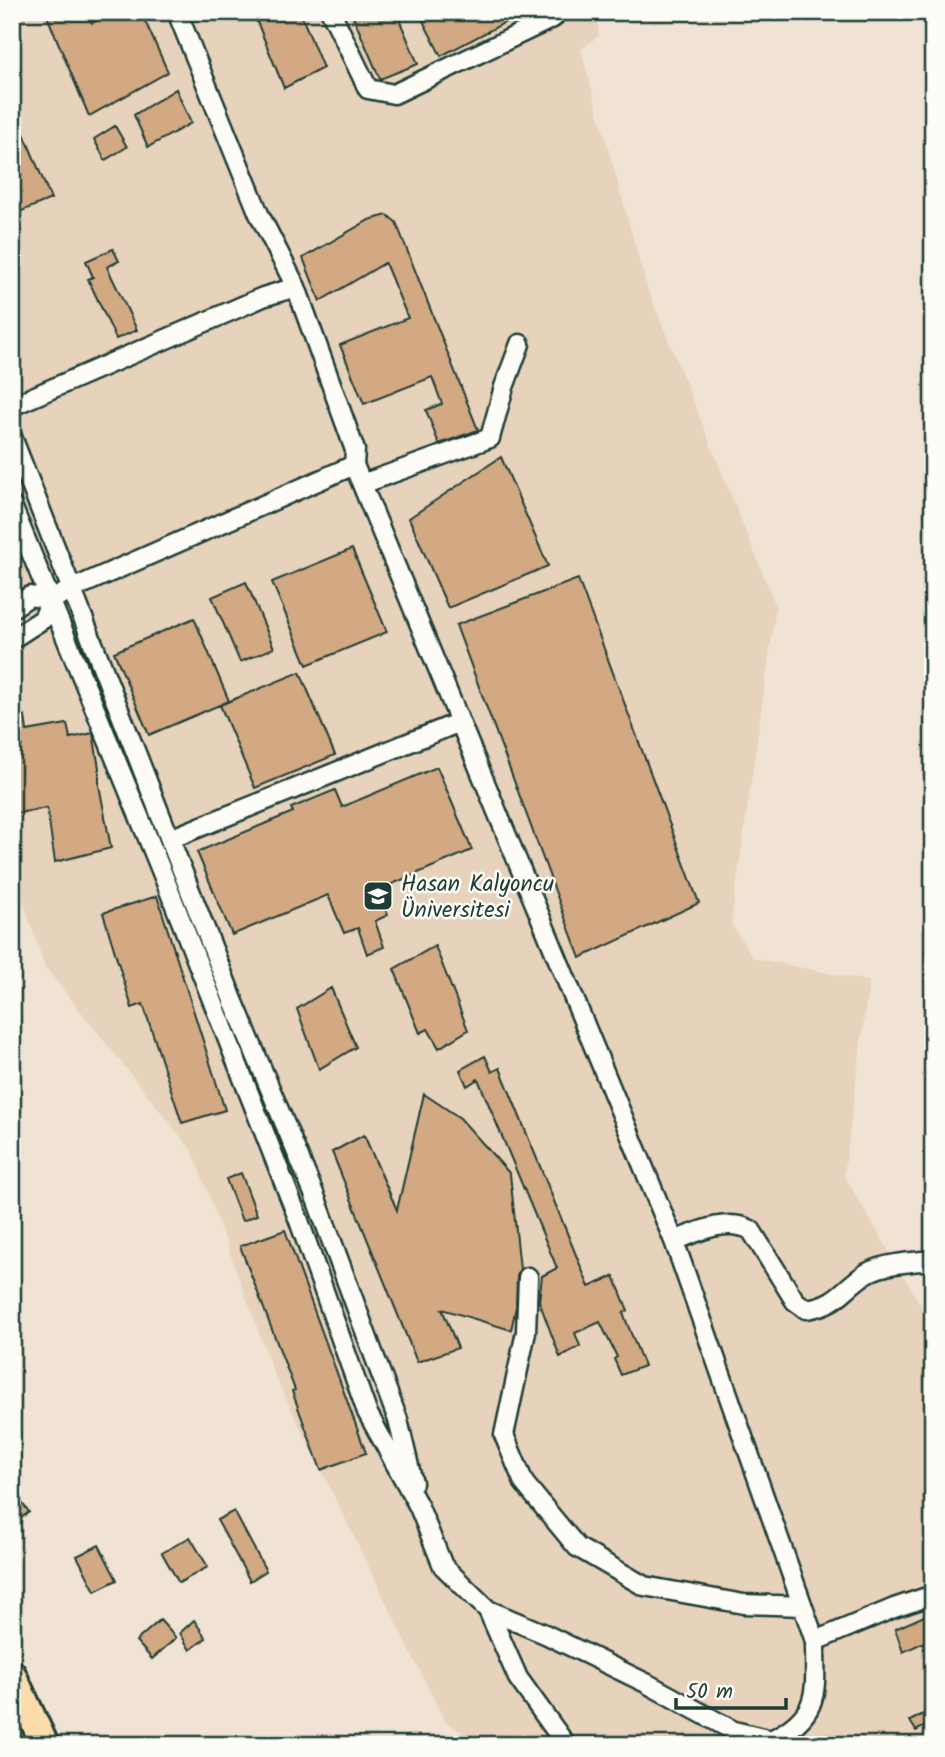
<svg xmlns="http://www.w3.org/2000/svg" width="945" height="1757" font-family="Kalam,sans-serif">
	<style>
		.built { fill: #e7d2bc }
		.building { fill: #d2a983; stroke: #1f3d34; stroke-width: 2 }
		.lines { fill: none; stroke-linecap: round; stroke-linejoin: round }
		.minor-casing { stroke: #1f3d34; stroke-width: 23 }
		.highway-casing { stroke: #1f3d34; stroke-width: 32 }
		.minor { stroke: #fdfcf7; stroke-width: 18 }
		.highway { stroke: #fddcac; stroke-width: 26 }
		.labels { text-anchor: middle; stroke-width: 5; stroke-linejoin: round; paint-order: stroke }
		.poi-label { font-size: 23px; fill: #1f3d34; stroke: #fdfcf7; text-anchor: start }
	</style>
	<rect width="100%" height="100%" fill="#f0e3d4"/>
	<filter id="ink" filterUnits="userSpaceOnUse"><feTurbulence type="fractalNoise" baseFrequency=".0143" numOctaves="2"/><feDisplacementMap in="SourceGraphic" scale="14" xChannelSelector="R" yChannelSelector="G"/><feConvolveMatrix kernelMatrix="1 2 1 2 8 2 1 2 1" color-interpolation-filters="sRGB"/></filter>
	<g filter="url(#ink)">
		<path class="built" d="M12 12H596L599 35 581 50 646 285 776 606 731 923 753 958 869 981 844 1175 933 1326V1745H481L444 1720 274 1374 193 1152 45 967 12 868V562L17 559 12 548Z"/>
		<path class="building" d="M54 12H87L92 23 115 12H141L168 72 89 116 47 16Z
			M253 12H300L323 68 284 88Z
			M351 12H396L418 64 380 79Z
			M441 12H525L441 56 423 21Z
			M176 89 191 123 148 147 134 115Z
			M12 105 51 199 12 215Z
			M115 126 127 147 105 160 94 139Z
			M387 215 396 222 478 430 439 444 426 410 442 404 432 377 364 404 340 345 408 318 385 263 320 301 303 258 369 220Z
			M113 249 119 261 107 267 137 330 116 339 88 279 93 277 86 261Z
			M501 457 548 566 448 608 409 518Z
			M352 549 387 632 307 665 272 582Z
			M578 579 699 903 580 958 456 625Z
			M246 582 274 648 240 662 212 597Z
			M194 618 229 701 149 735 114 652Z
			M300 672 335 755 255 788 220 705Z
			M25 716 27 731 67 724 70 738 93 733 99 768V785L111 848 55 862 47 808 12 814V718Z
			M437 767 472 850 378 890 388 915 375 921 384 947 367 954 358 928 344 933 328 895 232 935 197 852 293 812 291 808 335 790 342 807Z
			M157 896 225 1110 182 1123 143 1004 132 1008 103 913Z
			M435 946 468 1030 439 1048 428 1029 420 1033 394 969Z
			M331 988 356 1047 319 1069 297 1009Z
			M485 1056 492 1072 500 1068 589 1287 614 1276 628 1311 623 1313 644 1366 621 1375 614 1359 617 1357 600 1322 575 1333 580 1346 560 1357 539 1301 542 1276 557 1268 478 1079 467 1086 460 1070Z
			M424 1094 460 1118 510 1174 520 1269 517 1277 516 1307 511 1330 442 1309 458 1348 417 1362 332 1152 364 1135 397 1210Z
			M241 1173 257 1215 242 1221 226 1179Z
			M285 1230 366 1453 321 1470 292 1391 295 1390 240 1246Z
			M12 1490 29 1512 12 1525Z
			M234 1511 266 1571 250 1581 217 1520Z
			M190 1537 208 1567 179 1583 162 1553Z
			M99 1545 117 1580 95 1591 77 1556Z
			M933 1612V1638L903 1652 895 1629Z
			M160 1620 176 1638 152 1659 136 1641Z
			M194 1620 206 1638 190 1650 180 1633Z
			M933 1709V1722L916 1731 910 1721Z"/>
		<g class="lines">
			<g class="minor-casing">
				<path id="minor" d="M177 12 259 214 296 287
					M331 12 368 89 394 94 553 18 555 12
					M12 406 263 297 296 287 355 450 354 465 72 589 51 600 43 619 12 639
					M12 437 233 1000 315 1196 398 1420 413 1483
					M362 484 490 438 504 387 520 344
					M12 506 163 875 298 1218 367 1412 419 1507 443 1566 488 1610 545 1634 646 1683 734 1731 771 1740C822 1714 815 1692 815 1641L674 1241 354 465
					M12 608 30 596 51 600
					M170 839 460 722
					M674 1241C697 1232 727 1217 751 1230L795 1301 806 1309C838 1305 843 1288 867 1273 886 1263 912 1262 933 1260
					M528 1277 526 1332 504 1435 524 1483 577 1547 644 1586 744 1604 802 1606
					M488 1610 518 1678 566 1745
					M815 1641 894 1608 933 1595"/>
			</g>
			<g class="highway-casing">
				<path id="highway" d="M12 1674 45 1745"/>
			</g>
			<use href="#minor" class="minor"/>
			<use href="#highway" class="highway"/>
		</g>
	</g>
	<defs>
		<g id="university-square" transform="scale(1.575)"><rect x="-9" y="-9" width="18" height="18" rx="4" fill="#1f3d34" stroke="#fdfcf7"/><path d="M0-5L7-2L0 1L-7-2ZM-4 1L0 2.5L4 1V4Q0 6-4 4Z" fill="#fff"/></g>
	</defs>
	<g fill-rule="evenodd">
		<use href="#university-square" x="378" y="896"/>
	</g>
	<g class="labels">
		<g class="poi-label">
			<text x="401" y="891">Hasan Kalyoncu<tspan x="401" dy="26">Üniversitesi</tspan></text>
		</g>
	</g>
	<rect width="945" height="1757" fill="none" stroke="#fdfcf7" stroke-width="42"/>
	<rect x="21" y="21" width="903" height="1715" fill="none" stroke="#1f3d34" stroke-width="2.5" filter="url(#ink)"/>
	<path d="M676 1698v10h110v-10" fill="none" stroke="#1f3d34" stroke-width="3.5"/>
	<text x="686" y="1698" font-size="21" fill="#1f3d34" stroke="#fdfcf7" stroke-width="5" paint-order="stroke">50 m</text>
</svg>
